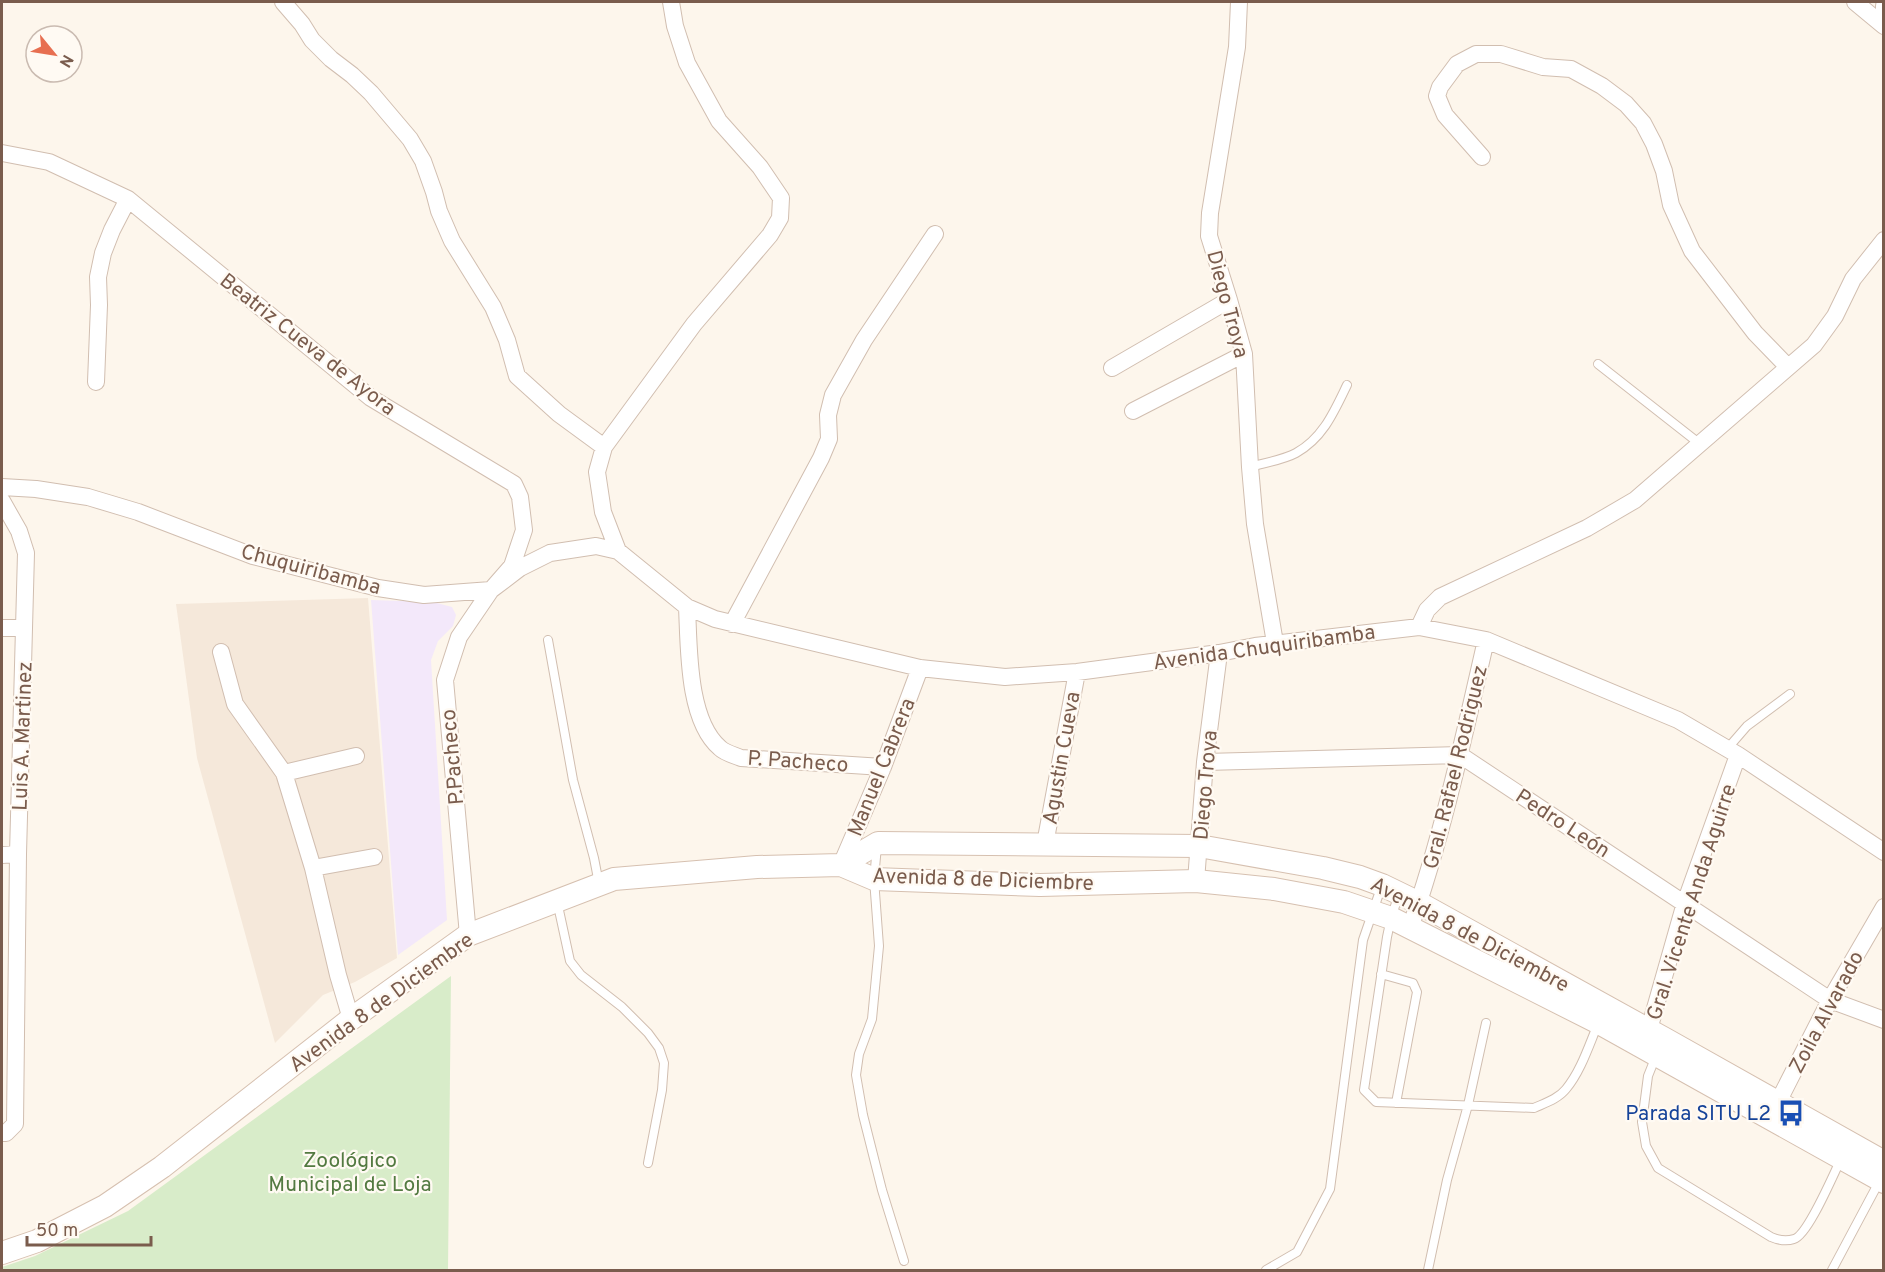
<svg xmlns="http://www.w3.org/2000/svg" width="1885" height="1272" font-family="Overpass,sans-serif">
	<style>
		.residential { fill: #f5e8da }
		.education { fill: #f3e8fa }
		.green { fill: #d8ecc9 }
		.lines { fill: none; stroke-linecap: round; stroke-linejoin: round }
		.lane-casing { stroke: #d1beb0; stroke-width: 10 }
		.street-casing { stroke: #d1beb0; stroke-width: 18 }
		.secondary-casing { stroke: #d6c0b0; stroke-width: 24 }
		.lane { stroke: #fff; stroke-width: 8 }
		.street { stroke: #fff; stroke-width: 16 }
		.secondary { stroke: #fff; stroke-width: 22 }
		.labels { text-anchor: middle; stroke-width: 4.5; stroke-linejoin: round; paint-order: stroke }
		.street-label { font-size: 21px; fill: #7a5c4d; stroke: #fffaf3 }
		.transit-label { font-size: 21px; fill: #164399; stroke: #fffaf3; text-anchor: end }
		.park-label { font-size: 21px; fill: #537a41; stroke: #fffaf3 }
	</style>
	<rect width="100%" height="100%" fill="#fdf6ec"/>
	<path class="residential" d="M368 598 397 958 355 982 323 995 275 1043 197 758 176 604Z"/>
	<path class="education" d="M371 600 433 602 452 607 456 615 453 626 438 641 431 660 447 920 398 955Z"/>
	<path class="green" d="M451 976 448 1270H2V1267L35 1256 128 1211Z"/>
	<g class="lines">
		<g class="lane-casing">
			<path id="lane" d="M1598 364 1700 444
				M1250 467C1264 463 1283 460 1296 453 1323 438 1334 412 1347 385
				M548 640 573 780 594 858 599 884
				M1727 749 1747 726 1790 694
				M877 846 874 879 879 946 872 1019 859 1054 856 1075 863 1115 882 1190 904 1261
				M1399 894 1391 918 1387 937 1364 1090 1376 1102 1534 1108C1545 1103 1558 1099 1566 1089 1581 1071 1589 1045 1598 1024
				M557 901 570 961 581 975 622 1007 648 1033 659 1048 664 1063 662 1090 648 1163
				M1381 974 1413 983 1417 992 1396 1103
				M1656 1056 1648 1076 1642 1122 1646 1146 1658 1168 1771 1237C1778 1240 1785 1242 1794 1239 1808 1235 1833 1175 1841 1159
				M1266 1270 1297 1252 1330 1189 1363 940 1382 885
				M1428 1270 1447 1180 1468 1105 1486 1023
				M1832 1270 1879 1182"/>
		</g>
		<g class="street-casing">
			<path id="street" d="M283 2 302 24 312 40 331 59 352 75 371 93 410 139 423 161 434 192 439 211 452 241 493 307 507 340 517 376 559 414 604 447
				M1239 2 1237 47 1210 213 1209 236 1229 300 1244 354 1250 467 1255 524 1275 643
				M1855 2 1884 26
				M1884 6V13
				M2 153 49 162 128 199 371 398 514 484 520 497 524 530 512 566 491 590 459 637 445 680 468 935
				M1482 157 1445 115 1437 96 1440 87 1457 64 1476 54H1501L1543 67 1571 69 1602 86 1626 104 1643 123 1654 144 1664 171 1671 205 1692 251 1755 333 1788 367
				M1112 368 1229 300
				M96 382 99 305 98 277 103 253 112 230 128 199
				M1133 411 1244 354
				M2 487 36 489 88 497 138 512 253 556 378 588 424 595 491 590 520 568 550 553 596 546 618 551 687 607 715 619 920 668 1005 677 1077 672 1219 653 1255 646 1419 627 1486 640 1678 720 1738 755 1884 852
				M2 501 19 531 26 553 18 854 15 1124 6 1133H2
				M618 551 603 512 597 472 604 447 694 324 770 235 780 218 781 198 760 167 719 121 687 63 675 26 671 2
				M687 607C689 646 687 720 720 748 725 753 734 755 741 758L883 767
				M732 624 821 458 829 439 828 415 833 395 864 340 935 234
				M1419 627 1427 610 1440 597 1587 528 1635 500 1814 345 1835 316 1853 279 1884 240
				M2 628H23
				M221 652 235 704 284 773 313 868 338 975 351 1019
				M1205 762 1460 755 1830 1000 1884 1020
				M284 773 356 756
				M1045 844 1077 672
				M2 855 18 854
				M841 865 883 767 920 668
				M313 868 374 857
				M1196 881 1205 762 1219 653
				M1410 928C1443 834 1464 736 1486 640
				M1646 1040 1685 903 1738 755
				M1773 1112 1830 1000 1884 907"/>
		</g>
		<g class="secondary-casing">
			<path id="secondary" d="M841 865 878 843 1199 846 1323 868 1360 877 1382 885 1419 903 1665 1039 1884 1162
				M2 1253 37 1241 105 1206 162 1167 351 1019 468 935 614 879 757 867 841 865 874 879 1040 885 1196 881 1274 889 1344 902 1391 918 1599 1023 1884 1182"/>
		</g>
		<use href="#lane" class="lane"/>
		<use href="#street" class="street"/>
		<use href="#secondary" class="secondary"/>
	</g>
	<defs>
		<g id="bus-bare" transform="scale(2.07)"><path d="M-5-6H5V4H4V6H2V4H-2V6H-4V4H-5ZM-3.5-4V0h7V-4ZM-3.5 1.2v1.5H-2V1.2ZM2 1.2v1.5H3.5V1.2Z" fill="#1a4fb4" stroke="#fffaf3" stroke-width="2.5" paint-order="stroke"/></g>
	</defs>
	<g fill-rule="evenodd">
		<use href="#bus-bare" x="1791" y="1113"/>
	</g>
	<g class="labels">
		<g class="street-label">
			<text transform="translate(1228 304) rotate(75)" y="7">Diego Troya</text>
			<text transform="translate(308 344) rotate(38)" y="7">Beatriz Cueva de Ayora</text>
			<text transform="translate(311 569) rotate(15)" y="7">Chuquiribamba</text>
			<text transform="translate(1264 647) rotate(-8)" y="7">Avenida Chuquiribamba</text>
			<text transform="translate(22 736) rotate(-88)" y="7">Luis A. Martinez</text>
			<text transform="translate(452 757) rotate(-95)" y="7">P.Pacheco</text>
			<text transform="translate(1061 758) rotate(-80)" y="7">Agustin Cueva</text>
			<text transform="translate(798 761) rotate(4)" y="7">P. Pacheco</text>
			<text transform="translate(881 767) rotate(-68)" y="7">Manuel Cabrera</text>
			<text transform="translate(1455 767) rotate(-76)" y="7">Gral. Rafael Rodriguez</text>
			<text transform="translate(1205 785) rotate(-85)" y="7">Diego Troya</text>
			<text transform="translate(1563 823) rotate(33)" y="7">Pedro León</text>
			<text transform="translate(983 879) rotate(2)" y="7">Avenida 8 de Diciembre</text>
			<text transform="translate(1691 902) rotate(-72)" y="7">Gral. Vicente Anda Aguirre</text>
			<text transform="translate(1470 934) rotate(28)" y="7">Avenida 8 de Diciembre</text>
			<text transform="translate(381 1002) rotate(-36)" y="7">Avenida 8 de Diciembre</text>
			<text transform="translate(1826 1012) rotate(-62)" y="7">Zoila Alvarado</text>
		</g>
		<g class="transit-label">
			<text x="1771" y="1120">Parada SITU L2</text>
		</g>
		<g class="park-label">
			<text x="350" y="1167">Zoológico<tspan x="350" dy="24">Municipal de Loja</tspan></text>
		</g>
	</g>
	<rect width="1885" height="1272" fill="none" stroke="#7a5c4d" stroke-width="6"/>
	<g transform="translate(54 54) rotate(120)"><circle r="28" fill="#fffaf3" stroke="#cabbb1" stroke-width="1.5"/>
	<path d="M0-4.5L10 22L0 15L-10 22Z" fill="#e76f51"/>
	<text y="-9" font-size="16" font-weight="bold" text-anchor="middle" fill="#7a5c4d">N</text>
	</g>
	<path d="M27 1236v9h124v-9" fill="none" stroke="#7a5c4d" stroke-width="3"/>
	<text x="36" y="1236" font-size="18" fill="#7a5c4d" stroke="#fffaf3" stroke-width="4.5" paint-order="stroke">50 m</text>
</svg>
